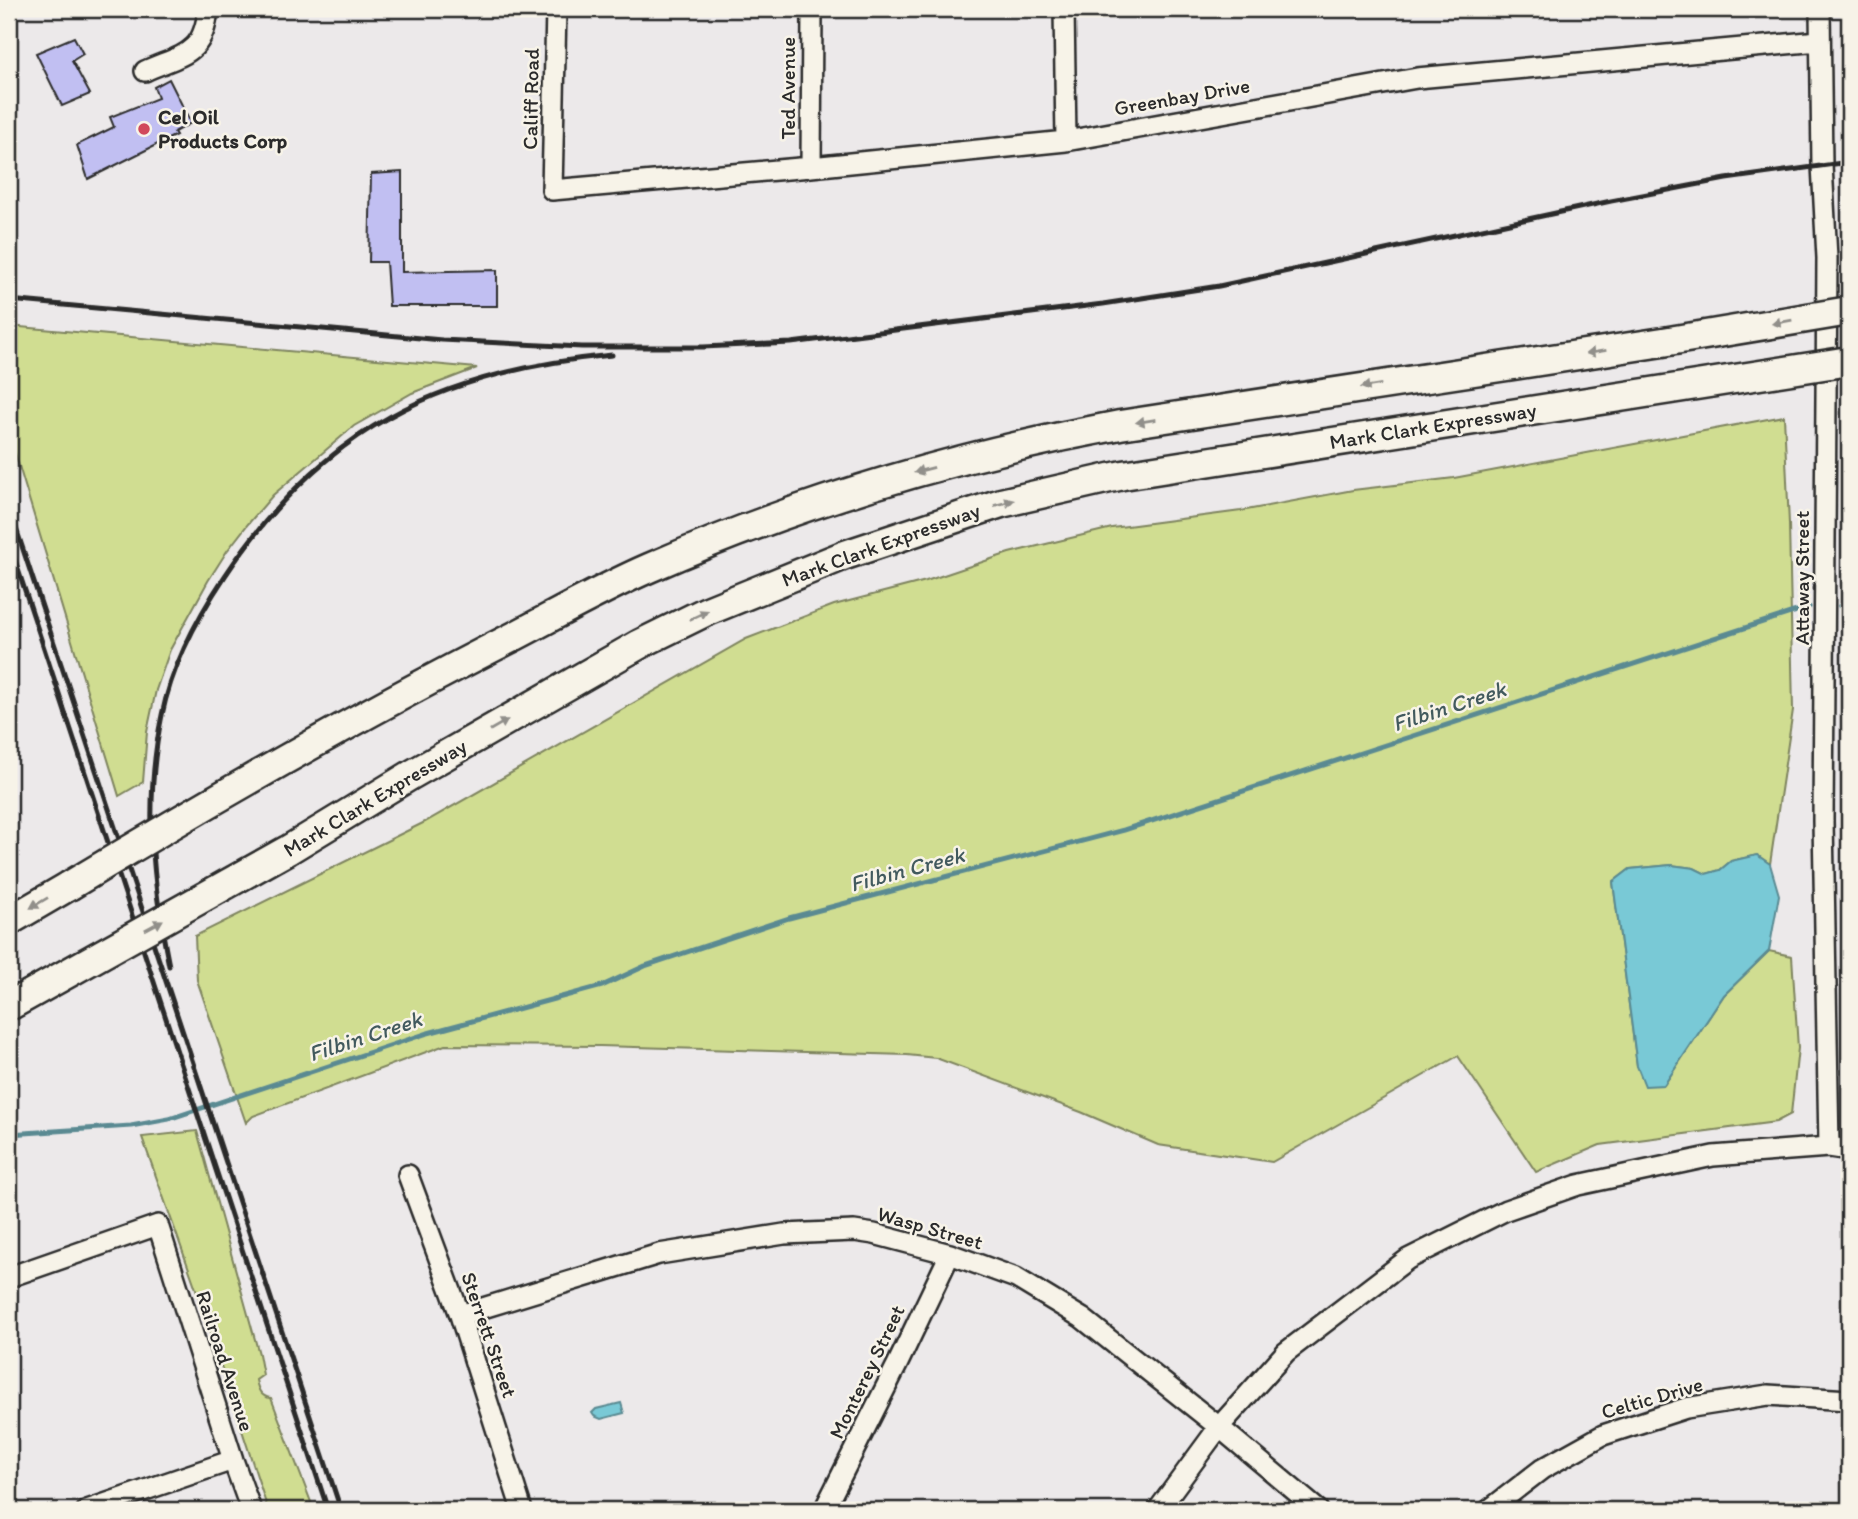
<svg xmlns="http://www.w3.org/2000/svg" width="1858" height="1519" font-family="Itim,sans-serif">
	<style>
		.green { fill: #d0dd91; stroke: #7e845e; stroke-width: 2 }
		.water { fill: #79c9d6; stroke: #5a8a92; stroke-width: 2 }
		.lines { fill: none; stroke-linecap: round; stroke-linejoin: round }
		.stream { stroke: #5a8a92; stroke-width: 5 }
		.building { fill: #c1bff2; stroke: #2b2b2b; stroke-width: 2 }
		.minor-casing { stroke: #2b2b2b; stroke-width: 24 }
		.highway-casing { stroke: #2b2b2b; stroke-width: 33 }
		.minor { stroke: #f7f3e8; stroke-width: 19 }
		.highway { stroke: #f7f3e8; stroke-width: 28 }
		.rail { stroke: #2b2b2b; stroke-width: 5 }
		.highway-bridge-casing { stroke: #2b2b2b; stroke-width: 33; stroke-linecap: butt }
		.highway-bridge { stroke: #f7f3e8; stroke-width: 28 }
		.oneway { fill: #918f8a }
		.poi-dot { fill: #d1495b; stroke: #f7f3e8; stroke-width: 2.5 }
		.labels { text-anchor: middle; stroke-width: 5; stroke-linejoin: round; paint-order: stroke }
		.street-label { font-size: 21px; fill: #2b2b2b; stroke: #f7f3e8 }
		.poi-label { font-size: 21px; font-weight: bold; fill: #2b2b2b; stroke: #f7f3e8; text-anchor: start }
		.water-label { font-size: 23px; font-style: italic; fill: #425a5e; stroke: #f7f3e8 }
	</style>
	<rect width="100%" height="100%" fill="#ece9ea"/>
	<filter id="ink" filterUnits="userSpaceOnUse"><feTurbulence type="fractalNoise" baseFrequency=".0143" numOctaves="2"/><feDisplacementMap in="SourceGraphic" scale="14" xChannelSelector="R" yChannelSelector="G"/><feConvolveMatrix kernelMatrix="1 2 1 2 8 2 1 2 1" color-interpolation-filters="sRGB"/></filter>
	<g filter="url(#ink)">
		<path class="green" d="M9 326 477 368 412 393 354 426 273 495 248 524 227 551 208 581 170 650 156 690 147 732 143 782 119 796 9 433Z
			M1849 402V836L1846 835 1845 403Z
			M1784 416 1789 524 1793 710 1770 864 1757 855 1731 861 1720 870 1706 874 1694 868 1671 865 1630 869 1613 882 1637 1066 1664 1085 1724 995 1769 951 1792 956 1798 1048 1791 1114 1776 1122 1600 1145 1536 1172 1458 1056 1272 1162 1158 1145 1081 1112 936 1058 907 1055 600 1046 445 1045 253 1116 246 1123 197 980 195 936 425 822 746 639 834 605 926 581 1009 553 1112 528 1241 511 1353 490 1454 478Z
			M197 1131 259 1354 263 1375 256 1380C258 1390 261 1397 271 1398L314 1510H268L195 1286 142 1137Z"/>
		<path class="water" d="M1757 855 1770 864 1779 895 1769 951 1724 995 1664 1085 1645 1086 1637 1066 1613 882 1630 869 1671 865 1694 868 1706 874 1720 870 1731 861Z
			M621 1403 624 1413 601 1419 594 1416 592 1413 596 1409Z"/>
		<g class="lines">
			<path class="stream" d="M1840 606 1849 602
				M9 1134 131 1126 169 1119 428 1033 602 986 645 966 789 918 1124 830 1809 607"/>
		</g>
		<path class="building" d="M74 37 83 54 72 61 90 94 62 106 36 53Z
			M169 79 191 123 174 132 176 135 88 179 77 145 114 127 110 117 158 98 154 87Z
			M402 172V272L497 270V306H389L386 262H369L371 174Z"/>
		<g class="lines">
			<g class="minor-casing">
				<path id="minor" d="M556 9 552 190 811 167 1066 141 1417 78 1819 41
					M1064 9 1066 141
					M1820 9 1822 165 1827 258 1823 821 1829 1147
					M145 71C183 54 204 55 208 9
					M811 167 812 9
					M408 1175 460 1315 522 1510
					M9 1277 158 1225 233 1460 251 1510
					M460 1315 659 1254 784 1234 854 1231 874 1234 950 1254 1016 1278 1082 1318 1219 1427 1318 1510
					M87 1510 233 1460
					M824 1510 897 1365 950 1254
					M1158 1510 1219 1427 1286 1352 1408 1259 1506 1210 1578 1185 1713 1156 1829 1147 1849 1150
					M1489 1510 1542 1469 1603 1435 1686 1408 1768 1395 1849 1400"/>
			</g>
			<g class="highway-casing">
				<path id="highway" d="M9 921 69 886"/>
			</g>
			<use href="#minor" class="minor"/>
			<use href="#highway" class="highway"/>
			<path class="rail" d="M9 300 442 340 582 347H703L791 343 1103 304 1219 286 1611 201 1726 179 1849 162
				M9 507 341 1510
				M9 542 328 1510
				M169 966C152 881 144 801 162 715 172 665 197 618 225 576 322 429 440 371 612 355"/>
			<g class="highway-bridge-casing">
				<path id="highway-bridge" d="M69 886C215 798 363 713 515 636 559 613 603 588 649 568 800 502 958 455 1120 425L1663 342 1849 311
					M9 1006 288 850 411 775 640 644 705 612 845 555 1001 503 1123 475 1849 361"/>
			</g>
			<use href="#highway-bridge" class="highway-bridge"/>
		</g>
		<defs><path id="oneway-solid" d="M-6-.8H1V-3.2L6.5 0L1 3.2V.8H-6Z" transform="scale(1.75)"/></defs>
		<g class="oneway">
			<use href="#oneway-solid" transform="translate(1782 322) rotate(170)"/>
			<use href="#oneway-solid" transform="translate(1596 352) rotate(171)"/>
			<use href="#oneway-solid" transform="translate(1371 386) rotate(171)"/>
			<use href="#oneway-solid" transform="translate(1146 421) rotate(171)"/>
			<use href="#oneway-solid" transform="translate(924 470) rotate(165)"/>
			<use href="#oneway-solid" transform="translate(1004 503) rotate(-15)"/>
			<use href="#oneway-solid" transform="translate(699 615) rotate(-26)"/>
			<use href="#oneway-solid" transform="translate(499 725) rotate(-30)"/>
			<use href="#oneway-solid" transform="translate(39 903) rotate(149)"/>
			<use href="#oneway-solid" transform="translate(154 925) rotate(-29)"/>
		</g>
	</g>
	<circle class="poi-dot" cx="144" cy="129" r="7"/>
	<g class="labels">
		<g class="street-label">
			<text transform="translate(788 88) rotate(-90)" y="7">Ted Avenue</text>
			<text transform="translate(1182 97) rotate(-10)" y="7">Greenbay Drive</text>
			<text transform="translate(531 99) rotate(-89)" y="7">Califf Road</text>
			<text transform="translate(1433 426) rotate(-9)" y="7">Mark Clark Expressway</text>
			<text transform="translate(881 545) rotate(-20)" y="7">Mark Clark Expressway</text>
			<text transform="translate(1802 578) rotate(-90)" y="7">Attaway Street</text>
			<text transform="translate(375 798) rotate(-31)" y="7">Mark Clark Expressway</text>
			<text transform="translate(930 1228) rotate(16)" y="7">Wasp Street</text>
			<text transform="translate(489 1335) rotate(71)" y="7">Sterrett Street</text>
			<text transform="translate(225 1361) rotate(72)" y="7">Railroad Avenue</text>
			<text transform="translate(867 1372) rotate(-64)" y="7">Monterey Street</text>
			<text transform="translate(1652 1398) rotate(-16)" y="7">Celtic Drive</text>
		</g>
		<g class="poi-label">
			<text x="158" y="124">Cel Oil<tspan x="158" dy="24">Products Corp</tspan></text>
		</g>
		<g class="water-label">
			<text transform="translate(1449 706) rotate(-18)" y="8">Filbin Creek</text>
			<text transform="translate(907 869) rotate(-15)" y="8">Filbin Creek</text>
			<text transform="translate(365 1036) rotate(-18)" y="8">Filbin Creek</text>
		</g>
	</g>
	<rect width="1858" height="1519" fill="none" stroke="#f7f3e8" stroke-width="35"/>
	<rect x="18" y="18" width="1823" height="1484" fill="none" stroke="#2b2b2b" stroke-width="2.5" filter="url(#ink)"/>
</svg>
